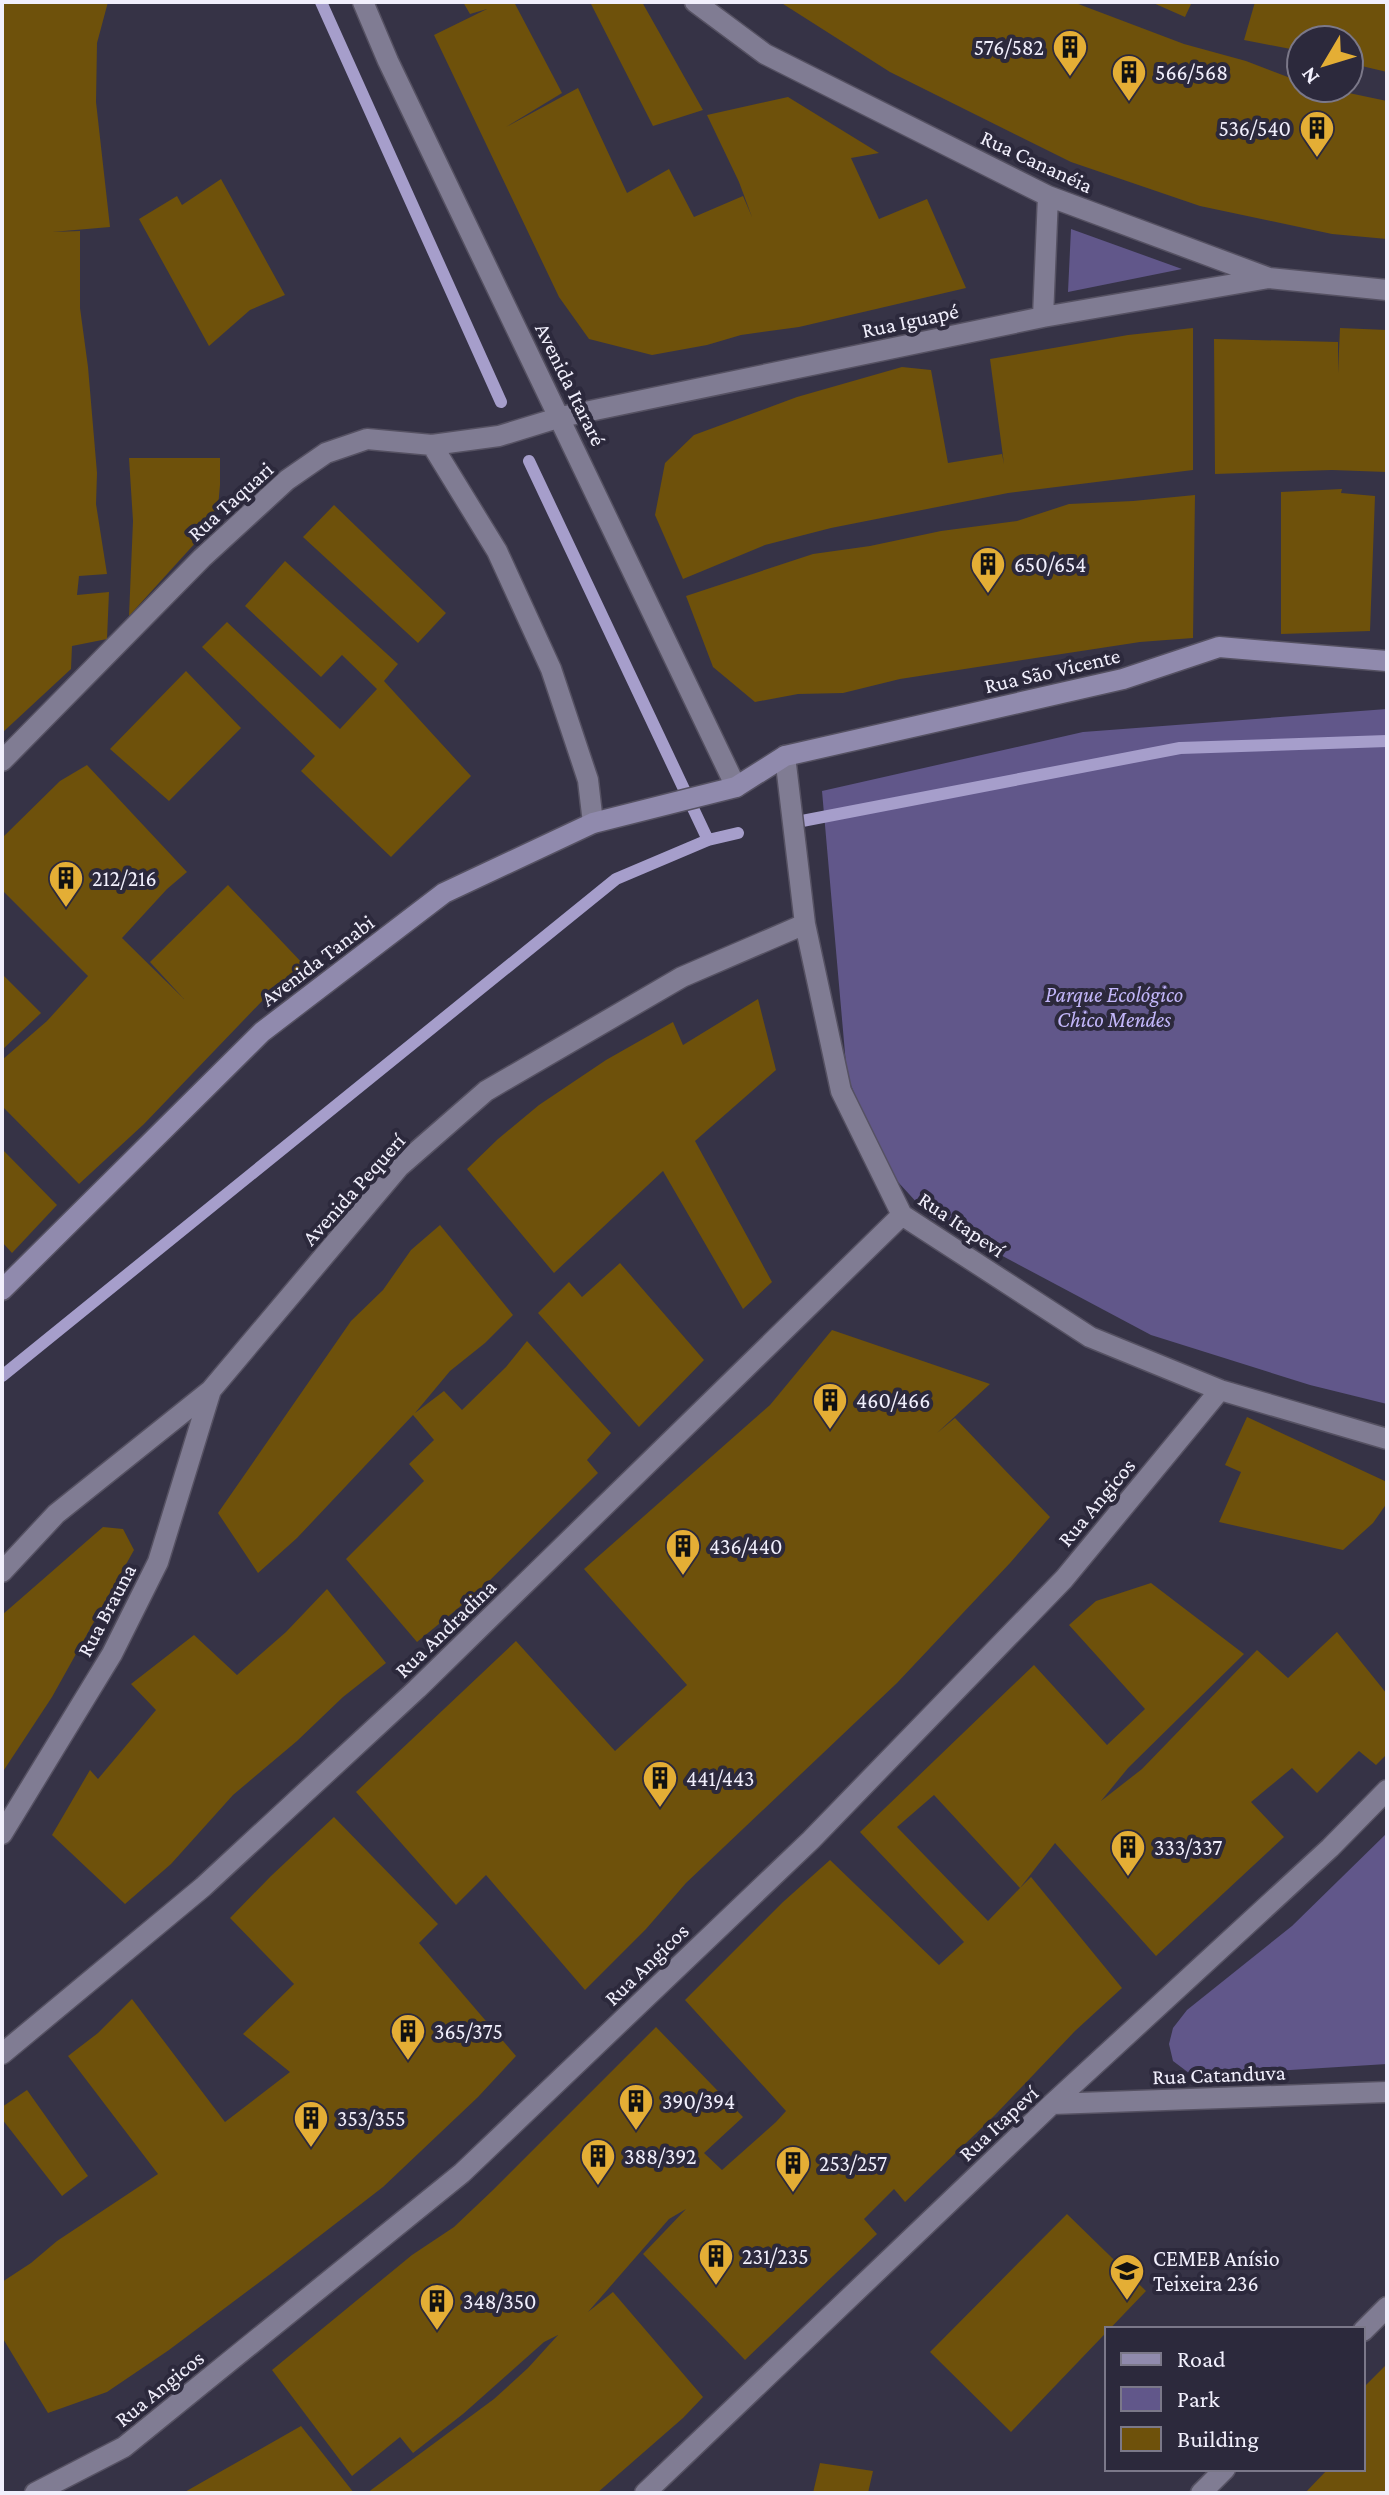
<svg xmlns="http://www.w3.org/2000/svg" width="1389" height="2495" font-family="'Crimson Pro',serif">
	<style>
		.green { fill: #61578a }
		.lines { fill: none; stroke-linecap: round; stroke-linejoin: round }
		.stream { stroke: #a69ecb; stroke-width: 12 }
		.building { fill: #6e510b; fill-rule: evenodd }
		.street-casing { stroke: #555162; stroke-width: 23 }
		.secondary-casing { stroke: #555162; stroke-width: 23 }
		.street { stroke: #807c93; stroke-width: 20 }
		.secondary { stroke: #908aad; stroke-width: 20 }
		.labels { text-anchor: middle; stroke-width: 8; stroke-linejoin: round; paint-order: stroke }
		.poi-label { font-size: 22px; fill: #f1effc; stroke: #2c293c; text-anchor: start }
		.street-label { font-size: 22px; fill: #f1effc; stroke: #2c293c }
		.park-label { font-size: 22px; font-style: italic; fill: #c2b6f9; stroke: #2c293c }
	</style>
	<rect width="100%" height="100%" fill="#363346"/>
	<path class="green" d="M1071 229 1182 269 1068 292Z
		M1387 709V1404L1310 1385 1151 1335 931 1218 887 1170 847 1076 822 791 1083 732Z
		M1387 1833V2064L1193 2076 1173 2061 1169 2044 1173 2028 1187 2010 1292 1926Z"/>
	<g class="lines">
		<path class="stream" d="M321 2 501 402
			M529 461 708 840
			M802 821 1180 748 1387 741
			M2 1376 616 879 708 840 738 833"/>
	</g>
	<path class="building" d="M2 2H108L97 43 96 102 110 227 52 232 80 231V308L88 367 97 473 96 504 107 574 79 576 77 595 109 592 107 639 72 646 71 669 2 733Z
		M463 2H514L562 93 506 127 578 88 627 193 669 169 694 217 743 196 752 217 739 182 707 115 788 97 879 153 851 158 879 219 927 199 966 288 799 327 741 335 707 345 652 355 589 339 559 297 434 35 487 9 470 14Z
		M590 2H642L703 110 653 126Z
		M780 2H1073L1184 44 1246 61 1301 82V88H1325L1387 101V239L1332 234 1200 206 1071 162 890 72Z
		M1151 2H1192L1185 17Z
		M1255 2H1387V72L1349 63V40H1301V51L1244 40Z
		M221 179 285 295 250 310 209 346 139 219 177 196 182 205Z
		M1193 328V470L1008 493 831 528 765 545 683 579 655 515 665 463 694 435 797 397 902 367 931 370 948 463 1002 454 1004 464 990 359 1128 335Z
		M1340 328 1387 330V472L1332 470 1215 474 1214 339 1338 342V373Z
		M129 458H220V485L217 519 129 616 133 521Z
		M1342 489 1341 493 1375 496 1370 631 1281 634V492Z
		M1195 495 1193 638 1140 642 900 679 843 693 798 694 755 702 713 667 686 596 813 554 870 546 941 531 1017 521 1069 504 1133 501Z
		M334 505 446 613 418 643 303 537Z
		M285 561 398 664 384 681 471 776 391 857 301 771 315 756 202 647 227 622 340 729 377 689 342 655 321 677 245 606Z
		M186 671 241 728 169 801 110 749Z
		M87 765 187 872 167 889 122 938 184 999 150 962 228 885 305 966 263 1000 144 1124 79 1184 2 1106V1060L47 1021 88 976 2 890V838L60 781Z
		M2 974 41 1013 2 1050Z
		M758 999 776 1070 695 1141 772 1282 743 1309 663 1171 554 1273 467 1169 498 1139 539 1105 606 1060 673 1022 683 1045Z
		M2 1149 57 1205 12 1253 2 1242Z
		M440 1225 513 1315 485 1343 450 1371 415 1413 444 1391 462 1410 506 1367 527 1341 611 1433 587 1460 598 1473 479 1591 417 1642 346 1559 424 1481 409 1464 434 1440 413 1415 297 1538 258 1573 218 1513 351 1321 383 1290 411 1250Z
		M620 1263 704 1360 639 1427 538 1313 569 1282 582 1297Z
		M832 1330 990 1384 937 1433 955 1418 1050 1517 1010 1563 897 1683 686 1883 646 1929 585 1990 486 1875 456 1905 356 1792 516 1641 615 1751 687 1685 584 1569 770 1405Z
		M1247 1417 1387 1482V1503L1373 1523 1343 1550 1219 1522 1241 1472 1225 1465Z
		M103 1527 123 1529 134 1550 52 1697 2 1773V1615Z
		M1151 1583 1244 1654 1128 1768 1101 1801 1142 1769 1257 1650 1288 1678 1337 1632 1387 1694V1754L1376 1765 1359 1751 1317 1793 1292 1768 1251 1802 1284 1837 1156 1956 1055 1843 1020 1888 1031 1877 1122 1988 1075 2031 995 2115 905 2202 894 2189 864 2219 877 2234 745 2360 643 2254 686 2209 669 2219 588 2312 613 2292 703 2397 683 2418 597 2493H367L494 2399 528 2368 558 2335 544 2342 463 2414 413 2453 400 2437 352 2476 272 2370 412 2255 454 2227 493 2190 656 2027 743 2117 704 2153 722 2170 776 2122 786 2111 685 2000 783 1902 830 1860 939 1965 964 1942 860 1832 1034 1665 1107 1745 1145 1709 1069 1625 1096 1601ZM934 1795 1020 1888 988 1921 897 1827Z
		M327 1589 386 1663 343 1697 297 1741 233 1795 171 1864 125 1904 52 1835 90 1770 98 1779 156 1710 131 1684 194 1635 237 1675 286 1632Z
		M334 1817 438 1924 419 1943 516 2056 478 2097 383 2187 273 2272 169 2350 107 2392 48 2413 2 2337V2282L31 2263 57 2241 158 2174 68 2056 98 2033 132 1999 225 2122 290 2072 243 2034 294 1984 230 1918 271 1876Z
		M27 2090 88 2176 62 2196 2 2119V2107Z
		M1067 2214 1146 2291 1011 2432 930 2352Z
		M1387 2364V2493H1305L1328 2469H1363V2388Z
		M301 2426 354 2493H183Z
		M820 2463 873 2471 868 2493H813Z"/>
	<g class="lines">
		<g class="street-casing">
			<path id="street" d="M363 2 388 61 736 787
				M695 2 765 54 1048 196 1269 278 1387 290
				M1043 317 1048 196
				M432 445 497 551 551 669 588 780 593 823
				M785 756 805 924 841 1091 902 1215 1090 1337 1220 1390 1387 1439
				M2 761 202 558 287 480 326 453 367 439 432 445 499 436 561 417 1043 317 1269 278
				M2 1572 56 1514 211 1390 399 1167 486 1091 682 977 805 924
				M2 1834 112 1654 158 1562 211 1390
				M2 2054 203 1887 417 1689 902 1215
				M1052 2104 1387 2092
				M1363 2331 1387 2307
				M35 2493 124 2447 462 2173 811 1840 1064 1579 1220 1390
				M645 2493 1052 2104 1330 1848 1387 1790
				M1201 2493 1225 2469"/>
		</g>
		<g class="secondary-casing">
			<path id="secondary" d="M2 1290 262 1032 444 893 593 823 736 787 785 756 1123 679 1219 647 1387 661"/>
		</g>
		<use href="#street" class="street"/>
		<use href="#secondary" class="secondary"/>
	</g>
	<defs>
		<g id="building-pin" transform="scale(1.8)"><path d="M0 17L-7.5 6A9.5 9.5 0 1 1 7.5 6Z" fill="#e4ae35" stroke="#2c293c"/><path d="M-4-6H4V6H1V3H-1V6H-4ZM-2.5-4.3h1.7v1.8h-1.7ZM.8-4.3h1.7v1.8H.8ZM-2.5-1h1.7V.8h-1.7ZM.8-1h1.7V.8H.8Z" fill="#111"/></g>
		<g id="school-pin" transform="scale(1.8)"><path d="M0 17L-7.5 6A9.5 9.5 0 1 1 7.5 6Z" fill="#e4ae35" stroke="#2c293c"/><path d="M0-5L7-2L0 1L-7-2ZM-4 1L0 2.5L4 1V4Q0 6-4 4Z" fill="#111"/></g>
	</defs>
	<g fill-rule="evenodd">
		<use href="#building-pin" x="1070" y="47"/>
		<use href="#building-pin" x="1129" y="72"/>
		<use href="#building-pin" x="1317" y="128"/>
		<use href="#building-pin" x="988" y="564"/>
		<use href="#building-pin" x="66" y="878"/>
		<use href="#building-pin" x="830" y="1400"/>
		<use href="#building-pin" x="683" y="1546"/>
		<use href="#building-pin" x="660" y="1778"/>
		<use href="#building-pin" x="1128" y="1847"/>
		<use href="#building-pin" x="408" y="2031"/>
		<use href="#building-pin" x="636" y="2101"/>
		<use href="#building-pin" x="311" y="2118"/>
		<use href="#building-pin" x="598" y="2156"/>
		<use href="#building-pin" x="793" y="2163"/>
		<use href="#building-pin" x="716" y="2256"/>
		<use href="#school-pin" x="1127" y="2271"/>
		<use href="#building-pin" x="437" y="2301"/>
	</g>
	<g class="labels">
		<g class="poi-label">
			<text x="1044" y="55" text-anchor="end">576/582</text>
			<text x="1155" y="80">566/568</text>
			<text x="1291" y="136" text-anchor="end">536/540</text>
			<text x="1014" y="572">650/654</text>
			<text x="92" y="886">212/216</text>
			<text x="856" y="1408">460/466</text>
			<text x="709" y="1554">436/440</text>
			<text x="686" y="1786">441/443</text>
			<text x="1154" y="1855">333/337</text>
			<text x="434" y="2039">365/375</text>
			<text x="662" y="2109">390/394</text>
			<text x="337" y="2126">353/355</text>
			<text x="624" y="2164">388/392</text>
			<text x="819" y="2171">253/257</text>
			<text x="742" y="2264">231/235</text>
			<text x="1153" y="2266">CEMEB Anísio<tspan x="1153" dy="25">Teixeira 236</tspan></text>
			<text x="463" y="2309">348/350</text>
		</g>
		<g class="street-label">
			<text transform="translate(1037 161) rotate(25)" y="8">Rua Cananéia</text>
			<text transform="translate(910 320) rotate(-12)" y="8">Rua Iguapé</text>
			<text transform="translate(571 384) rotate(64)" y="8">Avenida Itararé</text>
			<text transform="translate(230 501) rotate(-42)" y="8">Rua Taquari</text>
			<text transform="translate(1052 670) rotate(-13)" y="8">Rua São Vicente</text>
			<text transform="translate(317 960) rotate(-37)" y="8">Avenida Tanabi</text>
			<text transform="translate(353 1189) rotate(-48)" y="8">Avenida Pequerí</text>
			<text transform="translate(962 1224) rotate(34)" y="8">Rua Itapeví</text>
			<text transform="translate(1096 1502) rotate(-50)" y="8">Rua Angicos</text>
			<text transform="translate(106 1610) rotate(-62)" y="8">Rua Brauna</text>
			<text transform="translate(445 1628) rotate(-44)" y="8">Rua Andradina</text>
			<text transform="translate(646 1964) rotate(-44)" y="8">Rua Angicos</text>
			<text transform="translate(1219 2074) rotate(-2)" y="8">Rua Catanduva</text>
			<text transform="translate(998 2123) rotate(-43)" y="8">Rua Itapeví</text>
			<text transform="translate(159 2388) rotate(-39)" y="8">Rua Angicos</text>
		</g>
		<g class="park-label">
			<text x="1114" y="1002">Parque Ecológico<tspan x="1114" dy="25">Chico Mendes</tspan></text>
		</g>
	</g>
	<rect width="1389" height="2495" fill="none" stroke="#f1effc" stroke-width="8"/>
	<rect x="1105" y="2327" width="260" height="144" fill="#2c293c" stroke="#7b7889" stroke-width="2"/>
	<rect x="1121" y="2353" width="40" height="12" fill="#908aad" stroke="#7b7889" stroke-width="2"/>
	<text x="1177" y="2367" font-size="24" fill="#f1effc">Road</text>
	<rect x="1121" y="2387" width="40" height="24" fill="#61578a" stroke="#7b7889" stroke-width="2"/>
	<text x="1177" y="2407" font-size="24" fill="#f1effc">Park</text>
	<rect x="1121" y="2427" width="40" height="24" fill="#6e510b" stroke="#7b7889" stroke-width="2"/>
	<text x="1177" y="2447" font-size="24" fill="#f1effc">Building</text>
	<g transform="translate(1325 64) rotate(232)"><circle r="38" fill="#2c293c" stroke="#7b7889" stroke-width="2"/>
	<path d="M0-6L14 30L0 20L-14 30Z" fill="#e4ae35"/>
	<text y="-12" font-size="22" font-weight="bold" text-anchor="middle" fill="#f1effc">N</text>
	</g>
</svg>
